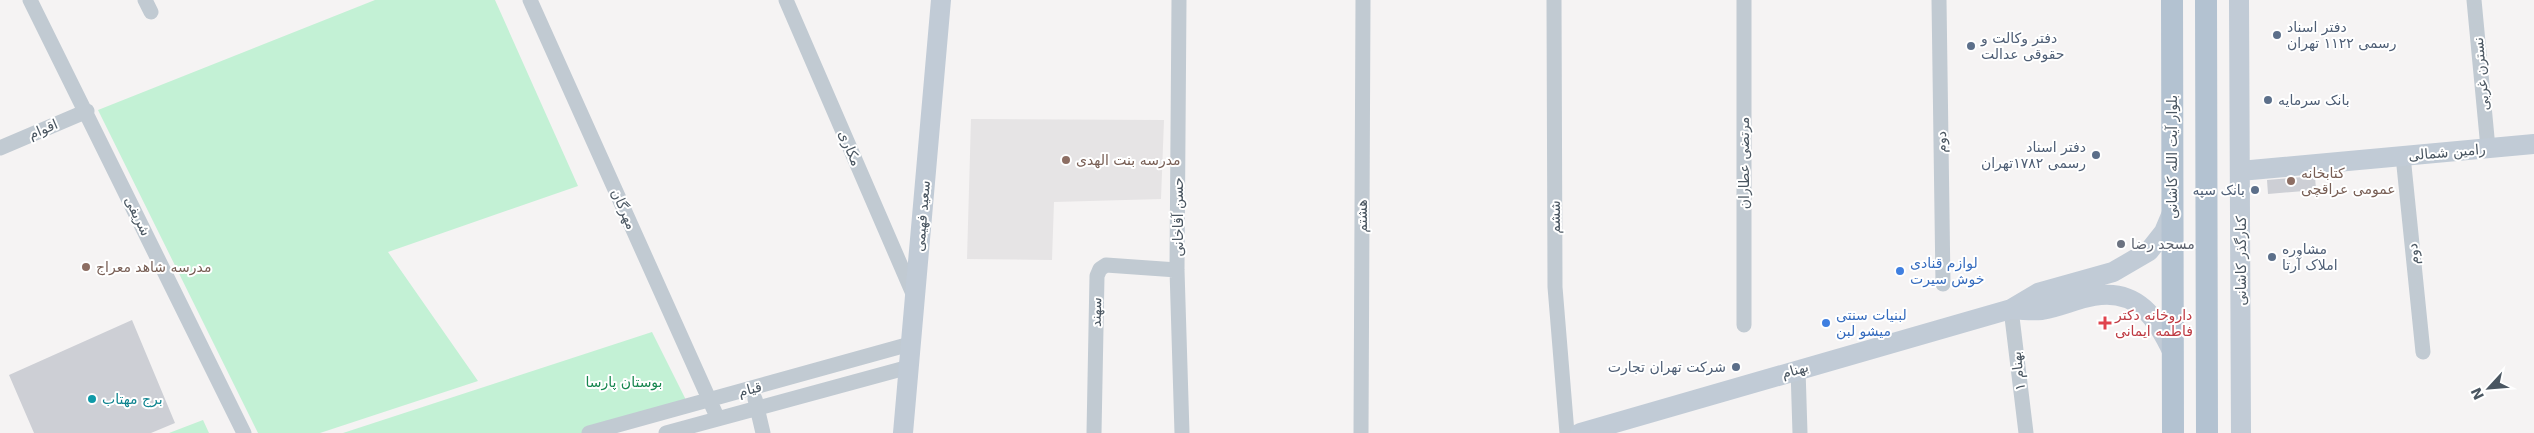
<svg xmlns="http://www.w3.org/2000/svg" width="2534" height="433" font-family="'DejaVu Sans',Cairo,sans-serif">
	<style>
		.education { fill: #e6e4e5 }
		.green { fill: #c3f1d5 }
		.building { fill: #cdcfd5 }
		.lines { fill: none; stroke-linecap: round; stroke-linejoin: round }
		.street { stroke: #c1cad2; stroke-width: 15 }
		.secondary { stroke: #c1cbd6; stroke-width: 20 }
		.primary { stroke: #b3c2d1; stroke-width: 22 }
		.service-dot { fill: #5c6f8a; stroke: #fff; stroke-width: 2 }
		.education-dot { fill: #8d6e63; stroke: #fff; stroke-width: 2 }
		.worship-dot { fill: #6b7280; stroke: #fff; stroke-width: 2 }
		.shop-dot { fill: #3f7fe0; stroke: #fff; stroke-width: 2 }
		.health-dot { fill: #e0444e; stroke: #fff; stroke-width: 2 }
		.culture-dot { fill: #0f9aa8; stroke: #fff; stroke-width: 2 }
		.labels { text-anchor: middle; stroke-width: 4; stroke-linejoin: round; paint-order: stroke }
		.service-label { font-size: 14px; fill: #4e5e75; stroke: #fff; text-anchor: start }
		.street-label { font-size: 14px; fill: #4a5661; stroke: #fff }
		.education-label { font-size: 14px; fill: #785e54; stroke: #fff; text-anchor: start }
		.worship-label { font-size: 14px; fill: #5b616d; stroke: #fff; text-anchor: start }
		.shop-label { font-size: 14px; fill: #366cbe; stroke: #fff; text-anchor: start }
		.health-label { font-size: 14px; fill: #be3a42; stroke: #fff; text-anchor: start }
		.park-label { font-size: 14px; fill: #17864f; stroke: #fff }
		.culture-label { font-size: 14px; fill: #0d838f; stroke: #fff; text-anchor: start }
	</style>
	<rect width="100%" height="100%" fill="#f5f3f3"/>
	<path class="education" d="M971 119 1164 120 1161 199 1054 202 1052 260 967 259Z"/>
	<path class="green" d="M375 0H495L578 186 388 252 478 381 320 433H258L98 110Z
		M652 332 688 404 583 433H343Z
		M203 420 209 433H169Z"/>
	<path class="building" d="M2315 176 2316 190 2268 194 2267 180Z
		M132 320 175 423 151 433H34L9 375Z"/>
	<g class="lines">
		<path class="street" d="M30 0 244 433
			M145 0 151 12
			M530 0 718 419
			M786 0 914 296
			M1179 0 1177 270 1182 433
			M1554 0 1555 287 1567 433
			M1744 0V325
			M1939 0 1943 284
			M2474 0 2488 148
			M0 148 87 111
			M2403 156 2423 352
			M2011 309 2026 433
			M1798 369 1800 433
			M755 399 763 433
			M589 433 910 344
			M666 433 909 367
			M1094 433 1097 276 1100 269 1106 265 1177 270
			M1361 433 1363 0"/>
		<path class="secondary" d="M2239 0 2241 433
			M2240 171 2534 144
			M2011 309C2021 310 2032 311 2042 310 2060 307 2076 299 2094 296 2138 288 2157 319 2173 353
			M903 433 941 0
			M1580 433 2011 309 2038 293 2113 272 2149 251 2164 232 2172 213"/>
		<path class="primary" d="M2172 0 2173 433
			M2206 0 2207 433"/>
	</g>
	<g class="service-dot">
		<circle cx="2277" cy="35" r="5"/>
		<circle cx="1971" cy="46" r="5"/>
		<circle cx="2268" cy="100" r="5"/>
		<circle cx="2096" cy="155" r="5"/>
		<circle cx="2255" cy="190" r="5"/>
		<circle cx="2272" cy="257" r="5"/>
		<circle cx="1736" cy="367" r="5"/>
	</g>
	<g class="education-dot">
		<circle cx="1066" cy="160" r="5"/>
		<circle cx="2291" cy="181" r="5"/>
		<circle cx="86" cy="267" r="5"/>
	</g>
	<circle class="worship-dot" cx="2121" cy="244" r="5"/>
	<g class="shop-dot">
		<circle cx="1900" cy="271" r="5"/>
		<circle cx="1826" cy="323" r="5"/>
	</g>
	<path class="health-dot" d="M2102.5 315.5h5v5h5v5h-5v5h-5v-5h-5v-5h5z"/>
	<circle class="culture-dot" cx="92" cy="399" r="5"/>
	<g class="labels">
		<g class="service-label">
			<text x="2287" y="32">دفتر اسناد<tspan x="2287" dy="16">رسمی ۱۱۲۲ تهران</tspan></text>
			<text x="1981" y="43">دفتر وکالت و<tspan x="1981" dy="16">حقوقی عدالت</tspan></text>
			<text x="2278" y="105">بانک سرمایه</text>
			<text x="2086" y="152" text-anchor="end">دفتر اسناد<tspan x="2086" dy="16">رسمی ۱۷۸۲تهران</tspan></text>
			<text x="2245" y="195" text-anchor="end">بانک سپه</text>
			<text x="2282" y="254">مشاوره<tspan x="2282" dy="16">املاک آرتا</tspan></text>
			<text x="1726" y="372" text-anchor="end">شرکت تهران تجارت</text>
		</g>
		<g class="street-label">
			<text transform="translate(2481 74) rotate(-95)" y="5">نسترن غربی</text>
			<text transform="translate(43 129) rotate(-23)" y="5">اقوام</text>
			<text transform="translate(1941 142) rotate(-91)" y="5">دوم</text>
			<text transform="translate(850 148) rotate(67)" y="5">مکاری</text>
			<text transform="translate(2447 152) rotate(-5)" y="5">رامین شمالی</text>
			<text transform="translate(2172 157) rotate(-90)" y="5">بلوار آیت الله کاشانی</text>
			<text transform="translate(1744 163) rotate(-90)" y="5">مرتضی عطاران</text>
			<text transform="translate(624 209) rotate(66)" y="5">مهرگان</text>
			<text transform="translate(138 216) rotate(64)" y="5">شریفی</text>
			<text transform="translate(922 216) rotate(-85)" y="5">سعید فهیمی</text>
			<text transform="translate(1362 216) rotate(-90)" y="5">هشتم</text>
			<text transform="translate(1178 217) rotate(-90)" y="5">حسن آقاخانی</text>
			<text transform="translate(1555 217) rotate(-90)" y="5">ششم</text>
			<text transform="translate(2413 254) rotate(-96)" y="5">دوم</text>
			<text transform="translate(2241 261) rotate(-90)" y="5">کنارگذر کاشانی</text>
			<text transform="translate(1096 312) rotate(-89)" y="5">سهند</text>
			<text transform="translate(1795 370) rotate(-16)" y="5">بهنام</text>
			<text transform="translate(2018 371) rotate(-97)" y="5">بهنام ۱</text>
			<text transform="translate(750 389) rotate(-15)" y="5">قیام</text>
		</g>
		<g class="education-label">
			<text x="1076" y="165">مدرسه بنت الهدی</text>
			<text x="2301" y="178">کتابخانه<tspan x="2301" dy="16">عمومی عراقچی</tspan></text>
			<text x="96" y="272">مدرسه شاهد معراج</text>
		</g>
		<g class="worship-label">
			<text x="2131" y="249">مسجد رضا</text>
		</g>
		<g class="shop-label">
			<text x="1910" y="268">لوازم قنادی<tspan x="1910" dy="16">خوش سیرت</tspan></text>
			<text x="1836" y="320">لبنیات سنتی<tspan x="1836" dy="16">میشو لبن</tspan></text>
		</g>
		<g class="health-label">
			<text x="2115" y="320">داروخانه دکتر<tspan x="2115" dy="16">فاطمه ایمانی</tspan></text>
		</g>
		<g class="park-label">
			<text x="624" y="387">بوستان پارسا</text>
		</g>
		<g class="culture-label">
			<text x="102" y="404">برج مهتاب</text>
		</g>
	</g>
	<g transform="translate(2489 388) rotate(244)" stroke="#ffffff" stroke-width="4" paint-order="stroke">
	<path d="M0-4L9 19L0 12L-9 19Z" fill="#4a5661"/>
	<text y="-8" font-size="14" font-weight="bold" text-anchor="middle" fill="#4a5661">N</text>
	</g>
</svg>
